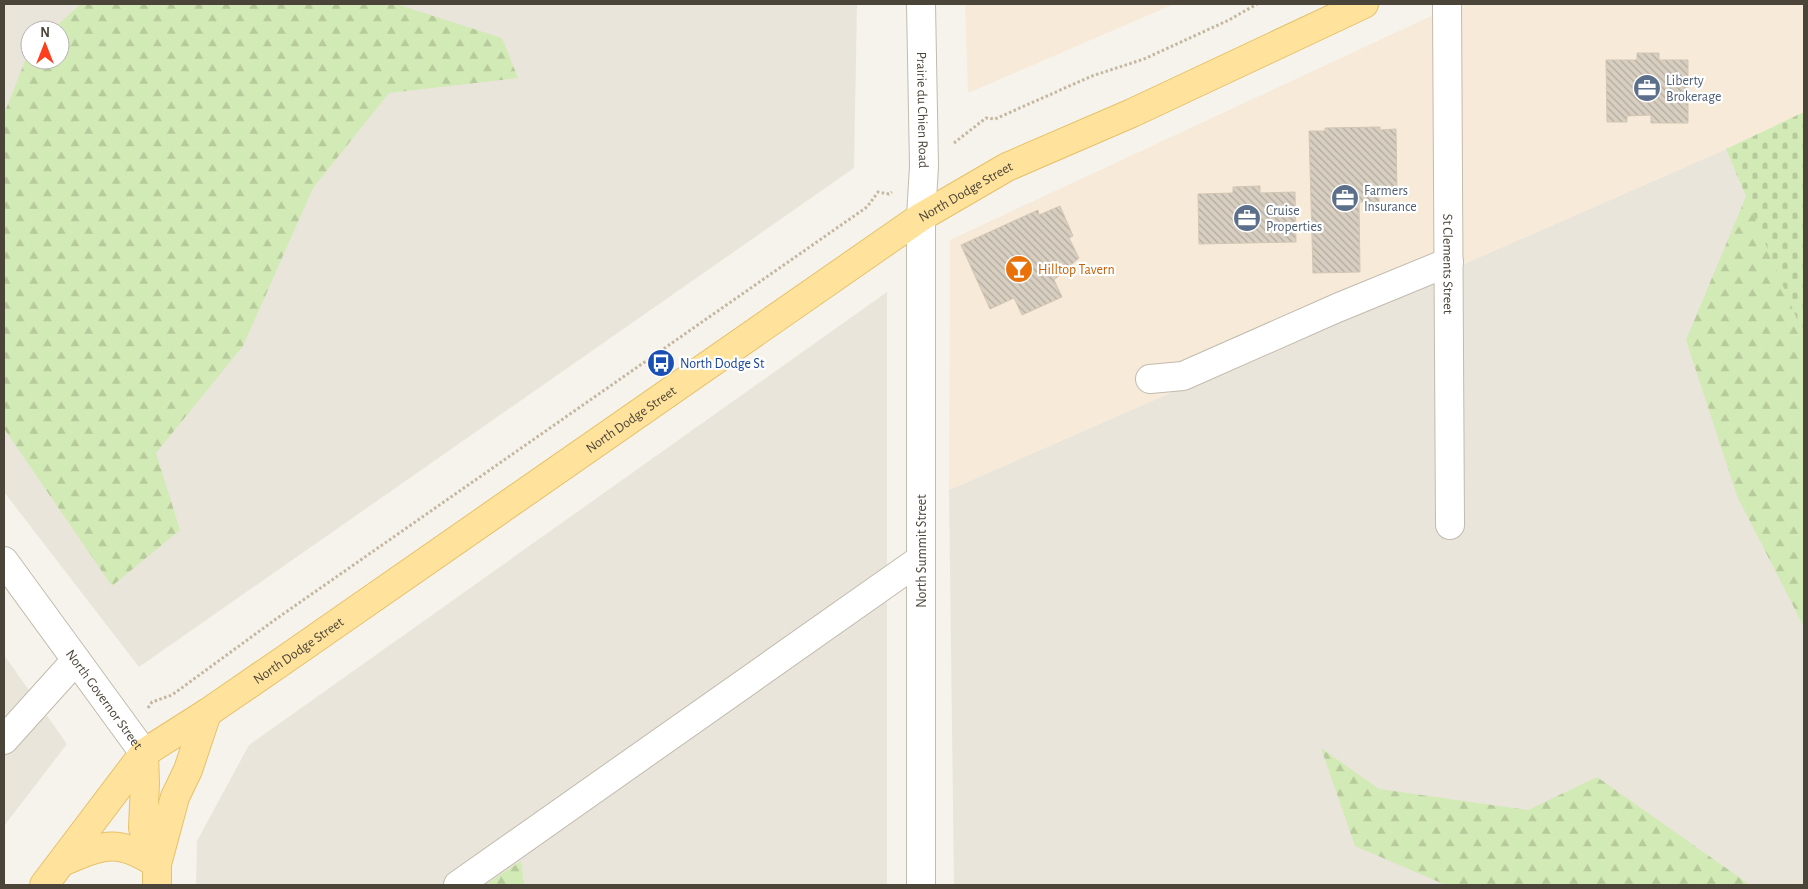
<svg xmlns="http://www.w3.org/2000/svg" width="1808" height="889" font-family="'Alegreya Sans',sans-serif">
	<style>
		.residential { fill: #eae5da; fill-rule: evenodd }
		.commercial { fill: #f7ead8 }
		.forest { fill: url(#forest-firs) }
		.cemetery { fill: url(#cemetery-stones) }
		.building { fill: url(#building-back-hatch); stroke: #d3c7b4 }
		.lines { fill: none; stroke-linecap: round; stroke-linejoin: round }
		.minor-casing { stroke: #c2bbae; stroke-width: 30 }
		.major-casing { stroke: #e6c16a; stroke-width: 30 }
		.path { stroke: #c4b79f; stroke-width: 3; stroke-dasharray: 2.5 2.5; stroke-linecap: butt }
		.minor { stroke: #fff; stroke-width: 28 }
		.major { stroke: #ffe39c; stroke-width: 28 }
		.labels { text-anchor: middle; stroke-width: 4.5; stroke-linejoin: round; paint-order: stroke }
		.service-label { font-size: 14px; fill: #4e5e75; stroke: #fff; text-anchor: start }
		.street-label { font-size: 14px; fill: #4b4439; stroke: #fff }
		.food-label { font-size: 14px; fill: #c56008; stroke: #fff; text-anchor: start }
		.transit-label { font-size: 14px; fill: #164399; stroke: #fff; text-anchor: start }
	</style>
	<defs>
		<pattern id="forest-firs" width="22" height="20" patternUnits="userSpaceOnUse" patternTransform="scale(1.25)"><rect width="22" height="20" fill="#d2eab5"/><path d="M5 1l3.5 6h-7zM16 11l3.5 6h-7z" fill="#b6ca9c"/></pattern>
		<pattern id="cemetery-stones" width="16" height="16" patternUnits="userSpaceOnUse" patternTransform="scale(1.25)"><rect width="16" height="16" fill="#d2eab5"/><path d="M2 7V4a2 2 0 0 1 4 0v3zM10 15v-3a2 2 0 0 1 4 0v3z" fill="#b6ca9c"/></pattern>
		<pattern id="building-back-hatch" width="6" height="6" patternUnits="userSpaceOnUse" patternTransform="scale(1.25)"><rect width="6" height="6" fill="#d8cfc1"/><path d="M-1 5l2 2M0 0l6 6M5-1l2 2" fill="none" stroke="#b1aa9e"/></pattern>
	</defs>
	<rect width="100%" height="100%" fill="#f6f3ec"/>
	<path class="residential" d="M4 4H857L854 168 139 667 4 492ZM30 30H60V60H30Z
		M1726 149 1804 336V885H954L949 490Z
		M887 292V885H196L197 841 249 745Z
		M4 655 67 744 4 826Z"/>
	<path class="commercial" d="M965 4H1174L968 93Z
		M1457 4H1804V112L1726 149 949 490 950 240Z"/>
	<path class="forest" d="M81 4H396L502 38 518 78 389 93 313 188 243 346 156 453 180 530 112 586 5 430 4 419V114L29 51 30 50V60H60V30H52Z
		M1804 128V627L1737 496 1686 340 1768 144Z
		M1321 748 1379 789 1528 810 1597 777 1750 885H1446L1355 846Z
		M521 861 524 885H485Z"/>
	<path class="cemetery" d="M1804 112V336L1726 149Z"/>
	<path class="building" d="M1637 53H1659V60H1688V123H1651V115L1627 116V122H1607L1606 60H1637Z
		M1380 127V130L1396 129 1397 193 1379 194V202H1359L1360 272 1313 273 1309 131H1325V128Z
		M1260 186V193L1295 192 1296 242 1199 244 1198 194 1233 193V187Z
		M1060 206 1073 236 1069 238 1079 258 1054 280 1062 297 1022 315 1014 298 990 309 961 245 1038 210 1039 215Z"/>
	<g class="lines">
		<g class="minor-casing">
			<g id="minor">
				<path id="s1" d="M921 4 924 166 921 217V885"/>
				<path id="s2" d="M1447 4 1450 525"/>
				<path d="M1150 379 1183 376 1337 308 1449 262"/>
				<path id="s3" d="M4 561 144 753"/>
				<path d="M4 740 76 660"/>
				<path d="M458 885 921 559"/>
			</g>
		</g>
		<g class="major-casing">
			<g id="major">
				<path d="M144 753 145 783 143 828 157 864V885"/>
				<path d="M62 862C103 845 117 837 157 864"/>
				<path d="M157 864 175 797 188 770 207 713"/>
				<path id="s4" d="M44 885 144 753 207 713 287 658 921 217 1007 167 1132 113 1364 4"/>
			</g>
		</g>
		<path class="path" d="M954 143 986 118 995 119 1092 76 1144 59 1229 20 1257 4
			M148 708 152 702 172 695 276 619 867 207 878 192 889 194 892 192"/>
		<use href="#minor" class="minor"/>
		<use href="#major" class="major"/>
	</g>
	<defs>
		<g id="office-disc" transform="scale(1.4375)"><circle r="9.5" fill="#5c6f8a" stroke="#fff"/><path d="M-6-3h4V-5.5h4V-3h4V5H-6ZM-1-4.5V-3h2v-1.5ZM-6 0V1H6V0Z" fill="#fff"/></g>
		<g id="bar-disc" transform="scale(1.4375)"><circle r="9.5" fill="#e8710a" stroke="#fff"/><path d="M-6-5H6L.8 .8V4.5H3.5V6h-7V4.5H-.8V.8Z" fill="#fff"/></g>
		<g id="bus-disc" transform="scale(1.4375)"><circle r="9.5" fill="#1a4fb4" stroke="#fff"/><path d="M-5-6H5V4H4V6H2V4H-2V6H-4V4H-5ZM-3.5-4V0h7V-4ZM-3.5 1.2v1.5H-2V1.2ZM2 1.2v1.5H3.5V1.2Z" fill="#fff"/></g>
	</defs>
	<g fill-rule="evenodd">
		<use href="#office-disc" x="1647" y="88"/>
		<use href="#office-disc" x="1345" y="198"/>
		<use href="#office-disc" x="1247" y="218"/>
		<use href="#bar-disc" x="1019" y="269"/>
		<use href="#bus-disc" x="661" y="363"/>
	</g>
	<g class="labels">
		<g class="service-label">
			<text x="1666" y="85">Liberty<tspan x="1666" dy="16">Brokerage</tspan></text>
			<text x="1364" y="195">Farmers<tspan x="1364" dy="16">Insurance</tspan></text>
			<text x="1266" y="215">Cruise<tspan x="1266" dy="16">Properties</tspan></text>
		</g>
		<g class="street-label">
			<text dy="5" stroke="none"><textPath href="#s1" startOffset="106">Prairie du Chien Road</textPath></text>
			<text dy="5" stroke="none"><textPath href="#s4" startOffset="1161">North Dodge Street</textPath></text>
			<text dy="5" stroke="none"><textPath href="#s2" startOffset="260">St Clements Street</textPath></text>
			<text dy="5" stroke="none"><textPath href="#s4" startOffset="756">North Dodge Street</textPath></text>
			<text transform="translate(921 551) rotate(-90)" y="5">North Summit Street</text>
			<text dy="5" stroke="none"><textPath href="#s4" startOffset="351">North Dodge Street</textPath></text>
			<text dy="5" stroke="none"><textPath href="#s3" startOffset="171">North Governor Street</textPath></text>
		</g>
		<g class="food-label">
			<text x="1038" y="274">Hilltop Tavern</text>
		</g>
		<g class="transit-label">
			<text x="680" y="368">North Dodge St</text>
		</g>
	</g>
	<rect width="1808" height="889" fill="none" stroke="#4b4439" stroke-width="10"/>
	<g transform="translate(45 45)"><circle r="24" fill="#ffffff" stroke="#b7b4b0"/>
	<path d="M0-4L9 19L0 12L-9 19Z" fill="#fc3f1d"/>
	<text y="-8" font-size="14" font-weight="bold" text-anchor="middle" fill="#4b4439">N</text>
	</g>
</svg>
